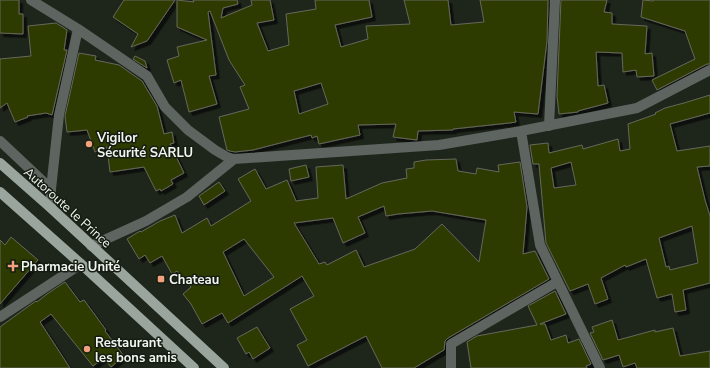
<svg xmlns="http://www.w3.org/2000/svg" width="710" height="368" font-family="'Nunito Sans',sans-serif">
	<style>
		.building { fill: #2f3a00; stroke: #65685b; fill-rule: evenodd; filter: url(#shadow) }
		.lines { fill: none; stroke-linecap: round; stroke-linejoin: round }
		.minor { stroke: #5e6460; stroke-width: 10 }
		.major { stroke: #99a59d; stroke-width: 10 }
		.poi-dot { fill: #f2a17e; stroke: #151c12; stroke-width: 1.5 }
		.labels { text-anchor: middle; stroke-width: 3; stroke-linejoin: round; paint-order: stroke }
		.poi-label { font-size: 13px; font-weight: bold; fill: #f1f7f0; stroke: #151c12; text-anchor: start }
		.street-label { font-size: 13px; fill: #f1f7f0; stroke: #151c12 }
	</style>
	<defs>
		<filter id="shadow"><feDropShadow dx="3.5" dy="3.5" stdDeviation="0" flood-color="#0009"/></filter>
	</defs>
	<rect width="100%" height="100%" fill="#1e261c"/>
	<path class="building" d="M0 0H19V14H23V34L0 33Z
		M124 0H175L147 41 131 47 138 34 113 17Z
		M177 0 194 2 193 0H237L238 4 223 8 221 18 252 5 251 0H270L274 20 257 23 268 51 289 45 286 14 316 9 315 0H369L372 17 335 25 341 47 368 39 366 26 410 24 404 0H448L451 25 484 22 480 0H548L547 41 538 114 514 112 516 122 509 123 453 129V130L418 131 417 140 393 137 396 124 358 125 360 135 319 144 317 136 312 138 311 135 253 150 235 152 230 151 227 150 219 117 249 109 240 87 245 85 229 60 210 11 208 12 216 75 209 76 217 104 189 112 181 80 174 83 167 60 179 56 177 47 207 40 177 27ZM321 83 328 104 299 114 294 91Z
		M561 0H607L604 12 612 13V24L647 26 645 54 652 53 654 76 637 77 636 70 623 72 622 53 596 52 598 86 604 85 608 103 578 111V112L559 114 557 96Z
		M643 0 653 1V0H710V64H707L657 90 652 80 695 59 685 31 641 17Z
		M56 23 67 30 64 50H67L52 115 46 113 27 116 28 117 15 122 7 103 0 108V59L31 56 28 26Z
		M79 53 96 56 95 60 119 65 142 81 157 106 164 134 172 132 174 143 170 144 184 173 171 180 173 184 161 191 160 189 156 191 144 167 110 172 107 147 95 152 87 130 67 132 65 116Z
		M135 56 145 61 147 68 133 59Z
		M710 95V113L670 124 677 151 710 146V166L697 167 705 200 710 216V283L683 290 686 310 675 312 672 294 657 298 646 259 626 267 625 265 601 278 608 299 595 304 588 284 570 291 546 243 539 164H533L530 145 548 143 549 153 582 145 583 149 618 139 620 151 630 149 628 124 656 114 655 113 665 108 684 103ZM571 162 576 185 554 188 551 168ZM692 226 698 263 670 270 669 266 666 267 659 238Z
		M456 159 458 171 476 174 477 168 499 172 498 165 520 162 527 207 523 254 535 251 549 279 448 338 445 341 444 350 414 368H382L366 336 308 366 297 345 307 340 290 309 314 296 302 276 228 323 222 313 202 324 191 304 183 294 191 287 177 271 172 274 162 256 150 263 145 255 139 259 127 239 140 231 141 232 160 221 175 215 182 233 207 218 211 226 251 201 238 179 255 169 266 189 287 180 296 201 318 198 316 167 343 165 346 199 382 183 407 178 406 169 414 168V162L426 160ZM384 206 386 216 398 214 432 211 486 220 479 262 442 224 415 249 364 267 356 250 327 265 325 262 319 264 294 223 333 218 343 243 365 233 358 217ZM244 239 274 277 244 296 223 252Z
		M306 165 309 177 291 181 289 169Z
		M219 182 225 191 204 205 199 196Z
		M11 237 38 260 0 304V240L5 245Z
		M65 282 80 302 84 300 106 330 105 331 124 356 111 367 104 358 93 366 51 314 40 322 70 368H0V327L26 308 36 301 37 302 47 294Z
		M555 291 566 314 540 324H545L551 340 566 335 568 343 579 339 591 364 586 366 587 368H471L467 342 477 336 537 325 528 306Z
		M612 320 618 340 655 330V332L673 328 680 356 710 351V368H637L635 363 623 367 619 355 603 360 590 333 594 332 592 327Z
		M257 327 270 348 253 359 249 352 246 354 237 338Z"/>
	<g class="lines">
		<path class="minor" d="M31 0 78 29 147 76 165 107 188 130 215 150 227 157 234 159
			M549 126 555 0
			M521 131 540 245 600 368
			M0 141 51 189
			M51 208V189L59 115 78 29
			M91 246 146 221 187 197 234 159 439 145 521 131 637 108 710 70
			M0 317 81 264
			M451 368V344L557 282"/>
		<path class="major" d="M0 163 51 208 224 368
			M0 192 81 264 194 368"/>
	</g>
	<g class="poi-dot">
		<circle cx="89" cy="144" r="4"/>
		<path d="M11 260h4v4h4v4h-4v4h-4v-4h-4v-4h4z"/>
		<rect x="157" y="275" width="8" height="8" rx="2"/>
		<circle cx="87" cy="349" r="4"/>
	</g>
	<g class="labels">
		<g class="poi-label">
			<text x="97" y="142">Vigilor<tspan x="97" dy="15">Sécurité SARLU</tspan></text>
			<text x="21" y="271">Pharmacie Unité</text>
			<text x="169" y="284">Chateau</text>
			<text x="95" y="347">Restaurant<tspan x="95" dy="15">les bons amis</tspan></text>
		</g>
		<g class="street-label">
			<text transform="translate(68 207) rotate(42)" y="5">Autoroute le Prince</text>
		</g>
	</g>
</svg>
